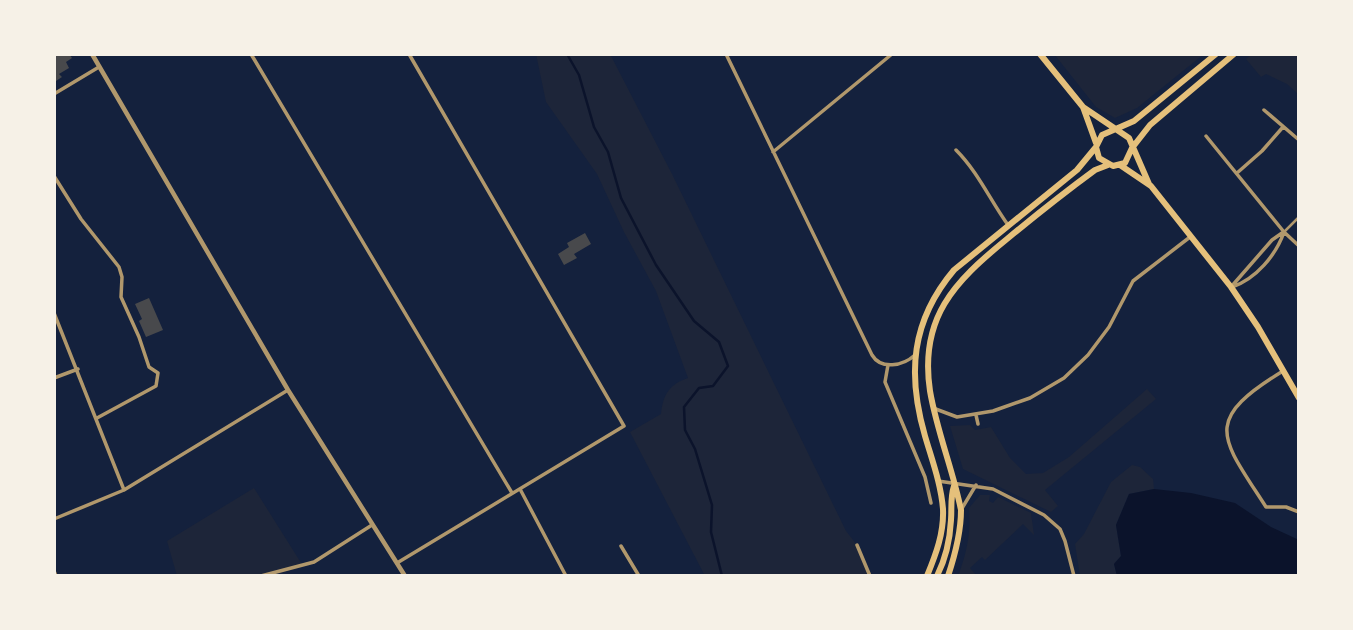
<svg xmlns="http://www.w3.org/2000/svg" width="1353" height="630" font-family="'DM Sans',sans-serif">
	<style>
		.green { fill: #1d2539 }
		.water { fill: #0b132b }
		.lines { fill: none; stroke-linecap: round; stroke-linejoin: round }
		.stream { stroke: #0b132b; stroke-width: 2.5 }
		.building { fill: #48494c }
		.pedestrian { stroke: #b1986c; stroke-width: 2.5 }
		.minor { stroke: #b1986c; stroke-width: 3.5 }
		.tertiary { stroke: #b1986c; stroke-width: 4.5 }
		.primary { stroke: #e5c07b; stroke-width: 6 }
	</style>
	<rect width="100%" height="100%" fill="#14213d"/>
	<path class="green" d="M536 54H610L672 174 846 531 857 545 870 576H705L630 432 661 414C663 394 670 384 688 378L656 291 624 232 597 174 546 102Z
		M1054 54H1204L1137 108 1115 118 1096 107Z
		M1252 54H1299V95L1287 84 1266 74 1261 77 1246 59Z
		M1147 389 1156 399 1045 490 1058 506 1051 512 963 469 950 426 970 425 975 430 991 427 1010 458 1026 474 1043 473 1069 457Z
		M1132 465 1140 467 1153 479 1154 489 1129 494 1116 525 1121 556 1114 564 1117 576H1080L1075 544 1084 534 1111 482Z
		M254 488 303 566 261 576H177L167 541Z
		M980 495H990L989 501 993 503 998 497 1031 513 1034 535 1023 524 985 560 982 557 970 568 977 576H958C967 552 971 533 969 508Z"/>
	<path class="water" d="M1154 489 1191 493 1235 503 1271 527 1299 540V576H1117L1114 564 1121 556 1116 525 1129 494Z"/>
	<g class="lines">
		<path class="stream" d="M567 54 579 75 594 127 608 152 621 198 656 265 694 321 719 342 728 366 713 386 699 388 684 407 685 430 695 449 712 505 711 532 722 576"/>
	</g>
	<path class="building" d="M54 54H69L72 58 66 62 69 68 59 74 62 77 56 81Z
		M585 233 591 244 574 254 577 258 564 265 558 254 569 247 567 243Z
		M149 298 163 330 146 337 139 321 142 319 135 304Z"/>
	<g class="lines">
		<path class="pedestrian" d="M1284 232 1299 217"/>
		<path class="minor" d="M251 54 512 493
			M726 54 872 355C881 370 903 366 915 355
			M54 94 99 67
			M1264 110 1299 140
			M1206 136 1284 232 1299 246
			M956 150C978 172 990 200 1008 225
			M773 152 892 54
			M1237 173 1262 151 1283 127
			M54 176 81 219 119 267 122 277 121 297 139 337 149 367 158 373 156 386 97 418
			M1231 287 1272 240 1282 233
			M1232 287C1256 279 1276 255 1284 232
			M54 313 124 490
			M888 365 885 382 925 477 931 503
			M1283 371C1201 421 1221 437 1266 507H1286L1299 512
			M54 378 78 369
			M933 408 957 417 993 411 1030 398 1064 378 1088 355 1109 327 1133 281 1190 237
			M976 415 978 424
			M938 481 993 489 1044 515 1060 529 1065 541 1074 576
			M520 489 566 576
			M961 510 976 485
			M54 519 124 490 288 390
			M857 545 870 576
			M621 546 639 576
			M397 563 624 426 409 54
			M54 571 56 576
			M261 576 314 562 372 525"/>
		<path class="tertiary" d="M92 54 288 390 405 576"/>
		<path class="primary" d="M1040 54 1083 107 1096 143
			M1216 54 1134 121 1102 135 1096 147 1099 158 1113 166 1125 163 1132 148 1150 125 1234 54
			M1083 107 1129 138 1149 184
			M1120 165 1151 186 1231 287 1258 327 1299 398
			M927 576C936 554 944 533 943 509 941 484 932 460 925 436 907 374 911 321 954 270L1077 170 1096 147
			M937 576C946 558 950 539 951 520 952 508 950 498 954 486
			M948 576C955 555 961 532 961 510 953 470 937 432 930 391 919 318 954 282 1007 239 1036 215 1065 192 1095 170L1108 165"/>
	</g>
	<rect width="1353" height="630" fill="none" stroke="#f6f1e7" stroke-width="112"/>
</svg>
